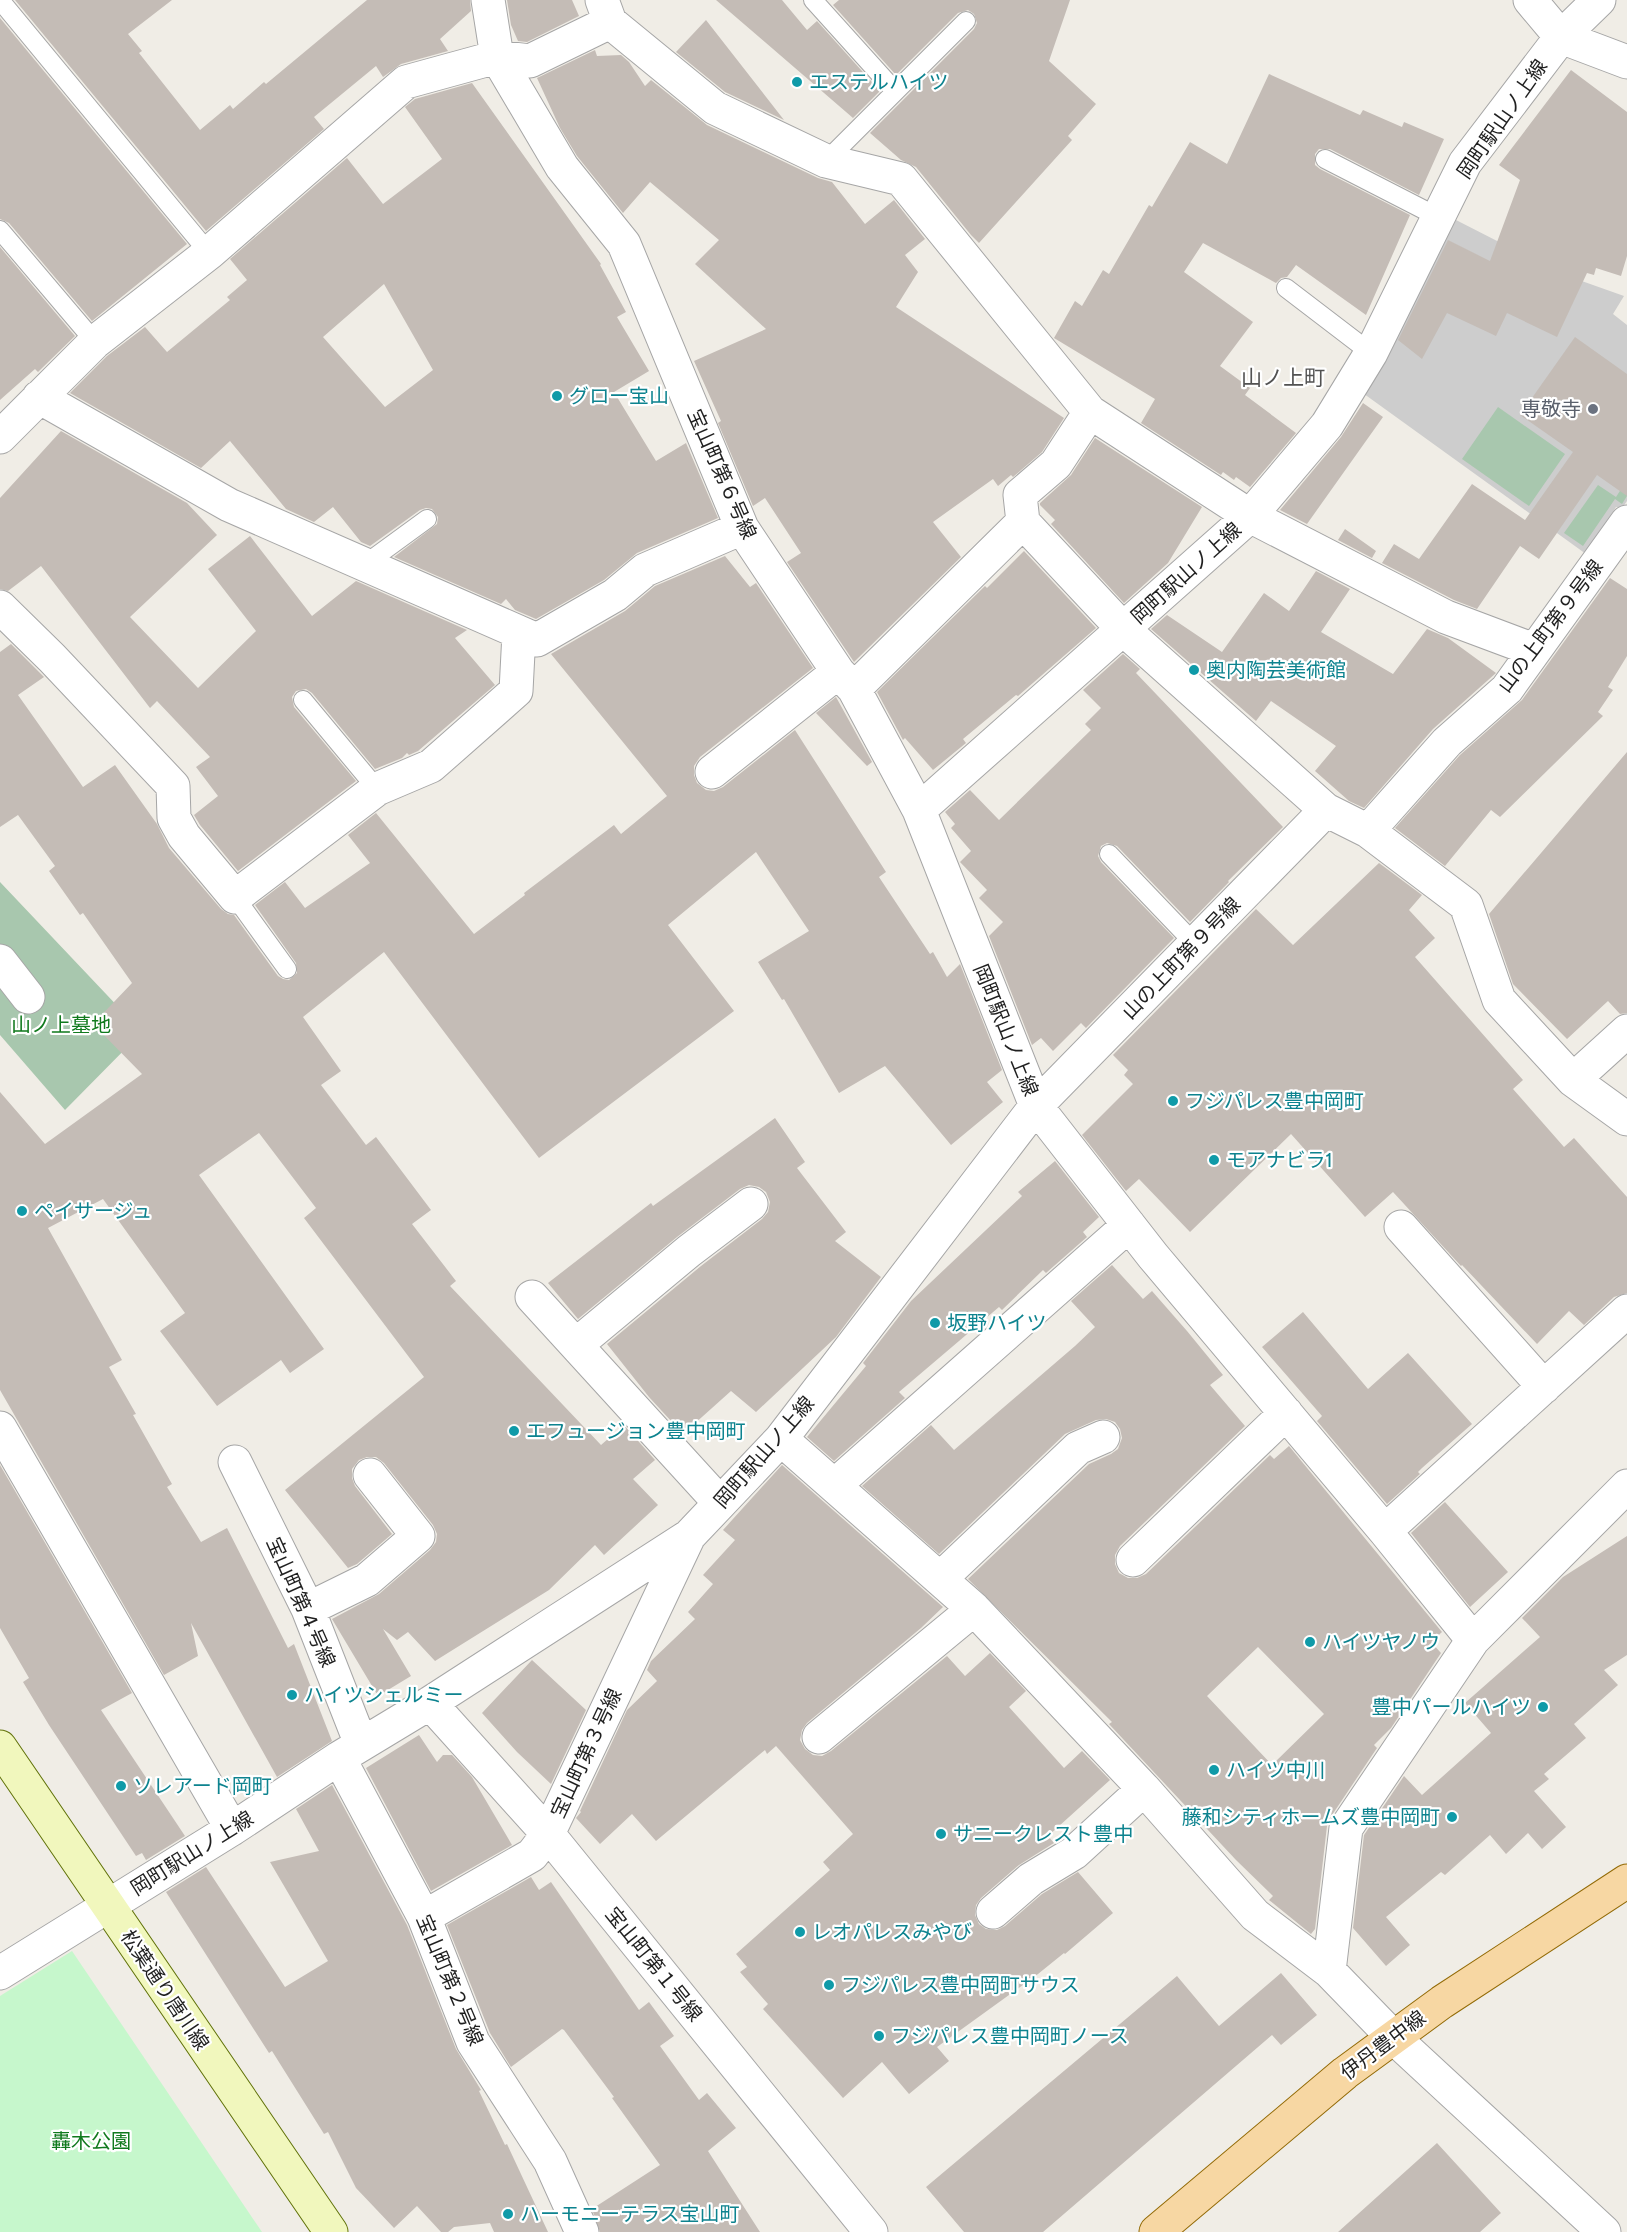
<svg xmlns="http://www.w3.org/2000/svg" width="1627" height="2232" font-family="Cabin,'Noto Sans JP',sans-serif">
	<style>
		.religious { fill: #cdcdcd }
		.cemetery { fill: #a8c7ae }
		.park { fill: #c6f7cc }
		.building { fill: #c4bcb6; fill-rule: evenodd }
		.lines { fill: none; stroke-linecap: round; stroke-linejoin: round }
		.lane-casing { stroke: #a6a6a6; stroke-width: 20 }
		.street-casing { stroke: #a6a6a6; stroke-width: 35 }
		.secondary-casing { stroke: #62730a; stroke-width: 35 }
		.primary-casing { stroke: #936b07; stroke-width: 35 }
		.lane { stroke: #fff; stroke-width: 18 }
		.street { stroke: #fff; stroke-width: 33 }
		.secondary { stroke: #f1f7bd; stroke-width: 33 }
		.primary { stroke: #f7d7a3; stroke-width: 33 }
		.culture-dot { fill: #0f9aa8; stroke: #fff; stroke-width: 2 }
		.worship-dot { fill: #6b7280; stroke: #fff; stroke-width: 2 }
		.labels { text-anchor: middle; stroke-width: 4.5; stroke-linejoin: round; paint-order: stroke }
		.culture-label { font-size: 20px; fill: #0d838f; stroke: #fff; text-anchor: start }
		.street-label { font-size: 20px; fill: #1f1f1f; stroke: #fff }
		.worship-label { font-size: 20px; fill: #5b616d; stroke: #fff; text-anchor: end }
		.park-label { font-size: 20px; fill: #117a1e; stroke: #fff }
		.neighbourhood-label { font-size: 21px; fill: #525252; stroke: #fff }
	</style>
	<rect width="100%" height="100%" fill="#f0ede6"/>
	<path class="religious" d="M1456 220 1562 274 1624 296 1613 314 1627 325V501L1622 508 1616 507 1586 554 1360 391Z"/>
	<path class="cemetery" d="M1498 407 1565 454 1529 506 1462 459Z
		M1627 480V496L1622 504 1615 499 1583 546 1564 533 1598 485 1616 497Z
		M0 882 142 1032 65 1110 0 1035Z"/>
	<path class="park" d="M72 1951 262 2232H0V1996Z"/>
	<path class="building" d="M15 0H172L128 34 142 51 139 53 200 130 230 105 233 109 264 82 266 84 367 0H470L471 11 440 39 448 51 401 64 383 77 376 66 314 117 324 129 206 231Z
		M507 0H572L579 16 527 42 518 41 511 25Z
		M716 0H782L807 30 817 21 880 91 853 118Z
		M839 0H1070L1049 61 1096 104 1068 136 1072 140 979 243 971 235 916 167 901 160 870 133 974 29 977 23 974 14 968 10 958 13 896 75 833 5Z
		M0 18 187 244 92 321 9 223 0 219Z
		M706 20 784 120 725 92 676 52Z
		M595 50 597 56 621 55 629 62 645 86 651 80 707 125 818 178 832 182 865 224 894 200 925 239 905 255 918 272 896 307 1064 418 1042 452 1013 477 1011 475 998 486 993 479 933 522 961 557 854 662 787 562 801 553 765 498 753 506 718 423 721 421 694 361 766 329 695 264 719 240 650 182 623 213 577 156 560 128 537 78Z
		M1571 70 1627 112V256L1621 276 1596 268 1594 275 1587 273 1557 337 1507 313 1496 336 1447 313 1422 359 1398 340 1448 240 1490 261 1520 180 1499 165Z
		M1269 74 1360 115 1363 110 1402 127 1404 122 1444 139 1419 195 1330 149H1319L1315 154V165L1320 169 1410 215 1366 315 1296 265 1287 277 1281 278 1276 283 1203 243 1184 272 1253 322 1220 366 1250 388 1245 395 1296 433 1250 487 1236 477 1234 480 1223 472 1221 475 1141 423 1155 399 1054 338 1075 301 1082 306 1103 270 1109 274 1149 205 1152 207 1190 142 1227 164Z
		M472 83 601 264 600 265 626 312 617 317 649 371 614 392 656 461 686 443 718 518 637 553 604 580 536 619 515 610 506 599 501 604 394 557 437 524 438 517 432 509 426 508 420 510 370 546 361 542 333 507 314 522 286 509 230 441 201 468 70 393 107 356 145 327 167 352 230 300 227 297 247 280 230 259 347 158 383 204 442 159 405 107 415 99ZM384 284 433 370 385 407 323 337Z
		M0 247 75 336 38 372 35 369 0 400Z
		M1575 337 1627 374V496L1597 475 1539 559 1520 546 1477 609 1454 600 1382 563 1394 544 1419 559 1472 484 1525 520 1573 452 1520 415Z
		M1363 403 1383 417 1307 524 1280 510 1341 437Z
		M61 431 187 503 217 535 130 617 198 688 256 631 208 569 250 536 312 616 356 581 467 630 455 638 495 685 418 751 409 755 407 753 402 758 375 769 312 693 306 689 296 691 292 697 294 707 356 781 238 871 200 825 194 815 218 796 196 767 210 757 157 701 150 708 41 566 8 591 0 589V498Z
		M1095 438 1202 507 1168 563 1124 603 1051 524 1055 520 1040 505V503L1071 475Z
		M1345 529 1376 551 1372 558 1338 540Z
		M1024 551 1096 628 1018 696 1016 695 963 739 966 743 933 770 905 738 903 740 877 692 985 586 987 588Z
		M725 556 750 587 756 583 813 668 700 757 694 766V775L697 783 706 790 714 791 723 787 795 730 886 872 879 877 930 954 933 952 947 977 960 964 1002 1070 987 1082 1003 1102 951 1145 885 1066 839 1093 784 999 782 1000 758 962 809 931 756 852 668 925 734 1011 539 1158 384 952 303 1017 341 1071 321 1085 366 1145 376 1137 431 1210 412 1224 456 1281 450 1286 601 1445 624 1425 655 1460 633 1479 658 1505 604 1555 595 1545 549 1590 435 1661 408 1632 397 1640 383 1629 411 1676 378 1696 332 1619 379 1594 430 1550 436 1542 437 1534 433 1525 384 1463 376 1457H367L359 1460 352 1469V1478L355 1486 392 1534 357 1564 348 1568 285 1490 424 1377 304 1218 316 1208 259 1133 199 1175 324 1349 290 1373 281 1360 217 1406 160 1331 185 1313 103 1199 48 1228 122 1360 109 1367 136 1414 133 1415 172 1484 167 1487 201 1542 227 1528 288 1648 294 1644 332 1741 277 1777 191 1623 198 1656 164 1675 0 1390V1092L45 1144 142 1074 93 1024 132 983 83 913 80 915 49 871 55 866 18 815 0 827V652L11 644 44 677 18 695 83 787 115 765 157 824 169 848 221 909 228 914 234 915 278 976 283 979 289 980 297 973 296 963 255 905 285 882 305 908 370 863 348 835 376 813 474 934 525 895 524 893 614 825 621 834 667 796 551 654 625 611 655 586Z
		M1316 571 1350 589 1321 632 1393 674 1427 629 1448 638 1496 673 1433 729 1364 808 1349 801 1315 771 1336 746 1271 701 1256 721 1151 629 1167 615 1222 652 1264 593 1289 611Z
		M1610 578 1627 589V656L1608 687 1613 690 1598 712 1603 716 1500 817 1491 810 1445 866 1395 828 1460 755 1522 700Z
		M1123 654 1140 669 1136 673 1283 827 1228 881 1229 882 1190 922 1117 846 1107 843 1101 846 1098 856 1101 862 1174 938 1086 1028 1081 1023 1053 1051 1041 1038 1032 1045 989 936 1003 922 979 898 987 890 960 862 971 851 951 828 955 824 945 812 970 790 999 820 1091 730 1085 724 1101 708 1083 690Z
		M836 697 872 762 867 766 816 713Z
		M1627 752V1013L1620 1014 1608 1001 1567 1039 1513 984 1489 914Z
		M1379 863 1422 895 1409 910 1435 938 1415 957 1523 1080 1513 1089 1564 1147 1574 1138 1627 1197V1293L1614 1297 1584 1325 1569 1311 1537 1344 1462 1265 1461 1266 1393 1192 1365 1217 1291 1134 1190 1232 1139 1179 1126 1191 1082 1135 1133 1084 1124 1075 1128 1070 1113 1055 1256 909 1293 945Z
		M775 1118 805 1162 797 1168 846 1232 835 1241 881 1277 836 1337 756 1412 731 1391 683 1434 649 1397 607 1344 701 1266 762 1219 768 1212 770 1202 766 1192 759 1187 749 1185 740 1189 677 1237 578 1319 548 1283 651 1203 653 1206Z
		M1055 1161 1099 1217 1083 1232 1087 1237 1046 1273 1043 1270 1002 1310 999 1307 899 1392 905 1398 834 1461 807 1437 866 1366 863 1363 911 1301 1022 1196 1018 1192Z
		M1112 1265 1143 1299 1152 1291 1187 1331 1223 1375 1210 1385 1245 1426 1120 1546 1115 1555V1564L1119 1573 1128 1578H1137L1146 1574 1270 1455 1274 1459 1289 1446 1442 1632 1431 1642 1441 1653 1391 1728 1374 1745 1377 1748 1330 1818 1327 1826 1315 1929 1311 1934 1269 1900 1273 1896 1236 1860 1109 1724 1112 1722 968 1579 1089 1464 1111 1454 1118 1449 1122 1438 1120 1429 1115 1422 1106 1419 1096 1420 1065 1434 939 1554 862 1486 931 1425 954 1450 1075 1346 1095 1327 1071 1301ZM1258 1647 1324 1714 1272 1765 1207 1696Z
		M1303 1312 1368 1389 1408 1353 1472 1424 1422 1468 1418 1472 1420 1474 1387 1504 1317 1421 1322 1416 1262 1347Z
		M0 1465 132 1693 101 1710 185 1836 146 1860 142 1853 136 1856 49 1725 23 1682 29 1678 0 1628Z
		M782 1465 943 1607 921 1628 807 1723 802 1730 800 1740 805 1749 813 1755 822 1756 831 1751 947 1656 965 1676 990 1653 1026 1691 1009 1707 1064 1768 1082 1751 1110 1780 1048 1836 1054 1843 1019 1865 981 1898 976 1905 975 1915 979 1924 986 1929 997 1930 1005 1926 1042 1894 1078 1872 1113 1913 1065 1954 1064 1953 1038 1974 937 2047 949 2061 909 2094 882 2062 843 2098 763 2009 768 2004 740 1972 747 1967 736 1954 830 1870 823 1862 853 1834 776 1746 767 1754 765 1750 656 1841 632 1814 600 1844 576 1818 581 1812 580 1811 627 1710 657 1681 647 1670 651 1661 695 1619 688 1612 713 1584 703 1575 735 1540 723 1530Z
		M1445 1502 1508 1572 1470 1607 1411 1533Z
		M1627 1536V1655L1604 1670 1618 1685 1574 1724 1586 1738 1544 1774 1549 1779 1534 1791 1566 1827 1542 1849 1528 1833 1506 1854 1490 1835 1445 1875 1441 1872 1386 1917 1410 1945 1386 1966 1353 1928 1364 1835 1404 1776 1422 1795 1491 1733 1465 1703 1540 1637 1522 1618 1563 1577Z
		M532 1660 586 1710 551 1784 517 1752 482 1713Z
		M419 1735 437 1762 443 1755H452L472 1777 512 1845 431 1891 366 1768Z
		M332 1785 407 1925 456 2049 481 2090 479 2091 505 2145 507 2144 548 2232H494L490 2223 454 2227 448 2232H441L417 2206 394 2228 356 2188 328 2132 324 2134 272 2051 269 2053 166 1892 206 1867 285 1987 328 1961 270 1862 319 1851 296 1809Z
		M531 1877 539 1890 551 1882 639 2010 649 2002 674 2036 660 2046 699 2100 707 2093 736 2128 708 2151 760 2232H600L592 2209 660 2165 612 2098 614 2097 564 2030 562 2029 511 2067 490 2033 447 1925Z
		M1281 1973 1317 2015 1281 2045 1272 2035 1043 2232H964L926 2187 1177 1976 1219 2026Z
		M1437 2143 1501 2213 1480 2232H1338Z"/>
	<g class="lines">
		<g class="lane-casing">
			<path id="lane" d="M0 0 209 253
				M813 0 895 91
				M1325 159 1440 218
				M826 161 966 21
				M0 230 95 342
				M1286 288 1371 353
				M364 565 427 519
				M303 700 377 789
				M1109 854 1195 944
				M235 897 287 969"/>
		</g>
		<g class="street-casing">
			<path id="street" d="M488 0 497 57 562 167 624 244 742 528 838 672 854 689 919 810 1036 1106 1153 1256 1385 1531 1473 1640
				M602 0 610 22 715 108 826 161 901 179 1090 412 1250 516 1446 617 1534 650
				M1530 0 1561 37 1627 62
				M39 397 229 505 537 640 615 595 645 570 742 528
				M0 437 95 342 209 253 406 82 497 57 530 61 610 22
				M1023 522 1123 629 1326 810 1368 831 1466 905 1499 1000 1573 1080 1627 1119
				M0 607 52 658 173 786 174 818 184 836 235 897 377 789 431 766 516 691 519 633
				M854 689 1023 522 1020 495 1056 464 1090 412
				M712 772 838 672
				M919 810 1250 516 1327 425 1371 353 1465 163 1561 37 1599 0
				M1368 831 1447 742 1507 689 1627 522
				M0 961 28 997
				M1573 1080 1627 1031
				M1401 1227 1544 1387
				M532 1297 720 1503
				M576 1345 689 1251 751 1204
				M0 1428 232 1829
				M781 1439 974 1609 1144 1789 1255 1915 1329 1971 1393 2037 1604 2232
				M235 1462 308 1609 361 1744
				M835 1485 1129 1225
				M1385 1531 1627 1311
				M1133 1560 1286 1413
				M940 1579 1078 1448 1103 1437
				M308 1609 367 1580 418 1536 370 1475
				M430 1703 548 1834 871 2232
				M819 1737 974 1609
				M339 1758 424 1917 473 2042 550 2161 582 2232
				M993 1912 1031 1879 1074 1853 1144 1789
				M424 1917 532 1855 548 1834 689 1536
				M1329 1971 1346 1828 1473 1640 1627 1486
				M0 1973 232 1829 339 1758 430 1703 689 1536 781 1439 1036 1106 1326 810"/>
		</g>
		<g class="secondary-casing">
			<path id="secondary" d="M0 1747 331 2232"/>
		</g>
		<g class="primary-casing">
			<path id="primary" d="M1156 2232 1345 2073 1442 2002 1627 1881"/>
		</g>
		<use href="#lane" class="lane"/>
		<use href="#street" class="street"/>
		<use href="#secondary" class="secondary"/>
		<use href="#primary" class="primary"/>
	</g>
	<g class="culture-dot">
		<circle cx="797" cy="82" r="6"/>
		<circle cx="557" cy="396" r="6"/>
		<circle cx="1194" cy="670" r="6"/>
		<circle cx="1173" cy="1101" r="6"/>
		<circle cx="1214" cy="1160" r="6"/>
		<circle cx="22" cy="1211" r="6"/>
		<circle cx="935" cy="1323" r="6"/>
		<circle cx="514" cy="1431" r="6"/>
		<circle cx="1310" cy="1642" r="6"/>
		<circle cx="292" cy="1695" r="6"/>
		<circle cx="1543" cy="1707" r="6"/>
		<circle cx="1214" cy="1770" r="6"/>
		<circle cx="121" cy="1786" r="6"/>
		<circle cx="1452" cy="1817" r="6"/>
		<circle cx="941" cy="1834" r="6"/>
		<circle cx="800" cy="1932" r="6"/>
		<circle cx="829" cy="1985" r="6"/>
		<circle cx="879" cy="2036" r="6"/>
		<circle cx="508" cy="2214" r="6"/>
	</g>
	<circle class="worship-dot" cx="1593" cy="409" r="6"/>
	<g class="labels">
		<g class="culture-label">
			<text x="809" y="89">エステルハイツ</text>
			<text x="569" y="403">グロー宝山</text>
			<text x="1206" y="677">奥内陶芸美術館</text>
			<text x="1185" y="1108">フジパレス豊中岡町</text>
			<text x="1226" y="1167">モアナビラ1</text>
			<text x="34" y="1218">ペイサージュ</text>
			<text x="947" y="1330">坂野ハイツ</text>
			<text x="526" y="1438">エフュージョン豊中岡町</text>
			<text x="1322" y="1649">ハイツヤノウ</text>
			<text x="304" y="1702">ハイツシェルミー</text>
			<text x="1531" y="1714" text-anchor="end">豊中パールハイツ</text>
			<text x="1226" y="1777">ハイツ中川</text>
			<text x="133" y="1793">ソレアード岡町</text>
			<text x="1440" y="1824" text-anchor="end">藤和シティホームズ豊中岡町</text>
			<text x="953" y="1841">サニークレスト豊中</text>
			<text x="812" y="1939">レオパレスみやび</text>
			<text x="841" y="1992">フジパレス豊中岡町サウス</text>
			<text x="891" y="2043">フジパレス豊中岡町ノース</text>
			<text x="520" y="2221">ハーモニーテラス宝山町</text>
		</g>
		<g class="street-label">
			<text transform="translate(1502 119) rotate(-55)" y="7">岡町駅山ノ上線</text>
			<text transform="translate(722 474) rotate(66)" y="7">宝山町第６号線</text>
			<text transform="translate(1186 573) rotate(-42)" y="7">岡町駅山ノ上線</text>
			<text transform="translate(1550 626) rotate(-53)" y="7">山の上町第９号線</text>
			<text transform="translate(1181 958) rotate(-46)" y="7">山の上町第９号線</text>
			<text transform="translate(1006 1030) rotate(68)" y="7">岡町駅山ノ上線</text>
			<text transform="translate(764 1452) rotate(-49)" y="7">岡町駅山ノ上線</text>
			<text transform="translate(301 1602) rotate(66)" y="7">宝山町第４号線</text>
			<text transform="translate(586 1753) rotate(-65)" y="7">宝山町第３号線</text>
			<text transform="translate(192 1853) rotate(-32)" y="7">岡町駅山ノ上線</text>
			<text transform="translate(654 1964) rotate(51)" y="7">宝山町第１号線</text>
			<text transform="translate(450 1980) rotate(67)" y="7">宝山町第２号線</text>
			<text transform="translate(165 1990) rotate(56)" y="7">松葉通り唐川線</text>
			<text transform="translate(1383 2045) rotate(-37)" y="7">伊丹豊中線</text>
		</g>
		<g class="worship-label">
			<text x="1581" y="416">専敬寺</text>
		</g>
		<g class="park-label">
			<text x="61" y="1032">山ノ上墓地</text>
			<text x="91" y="2148">轟木公園</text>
		</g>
		<g class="neighbourhood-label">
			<text x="1283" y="385">山ノ上町</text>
		</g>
	</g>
</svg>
